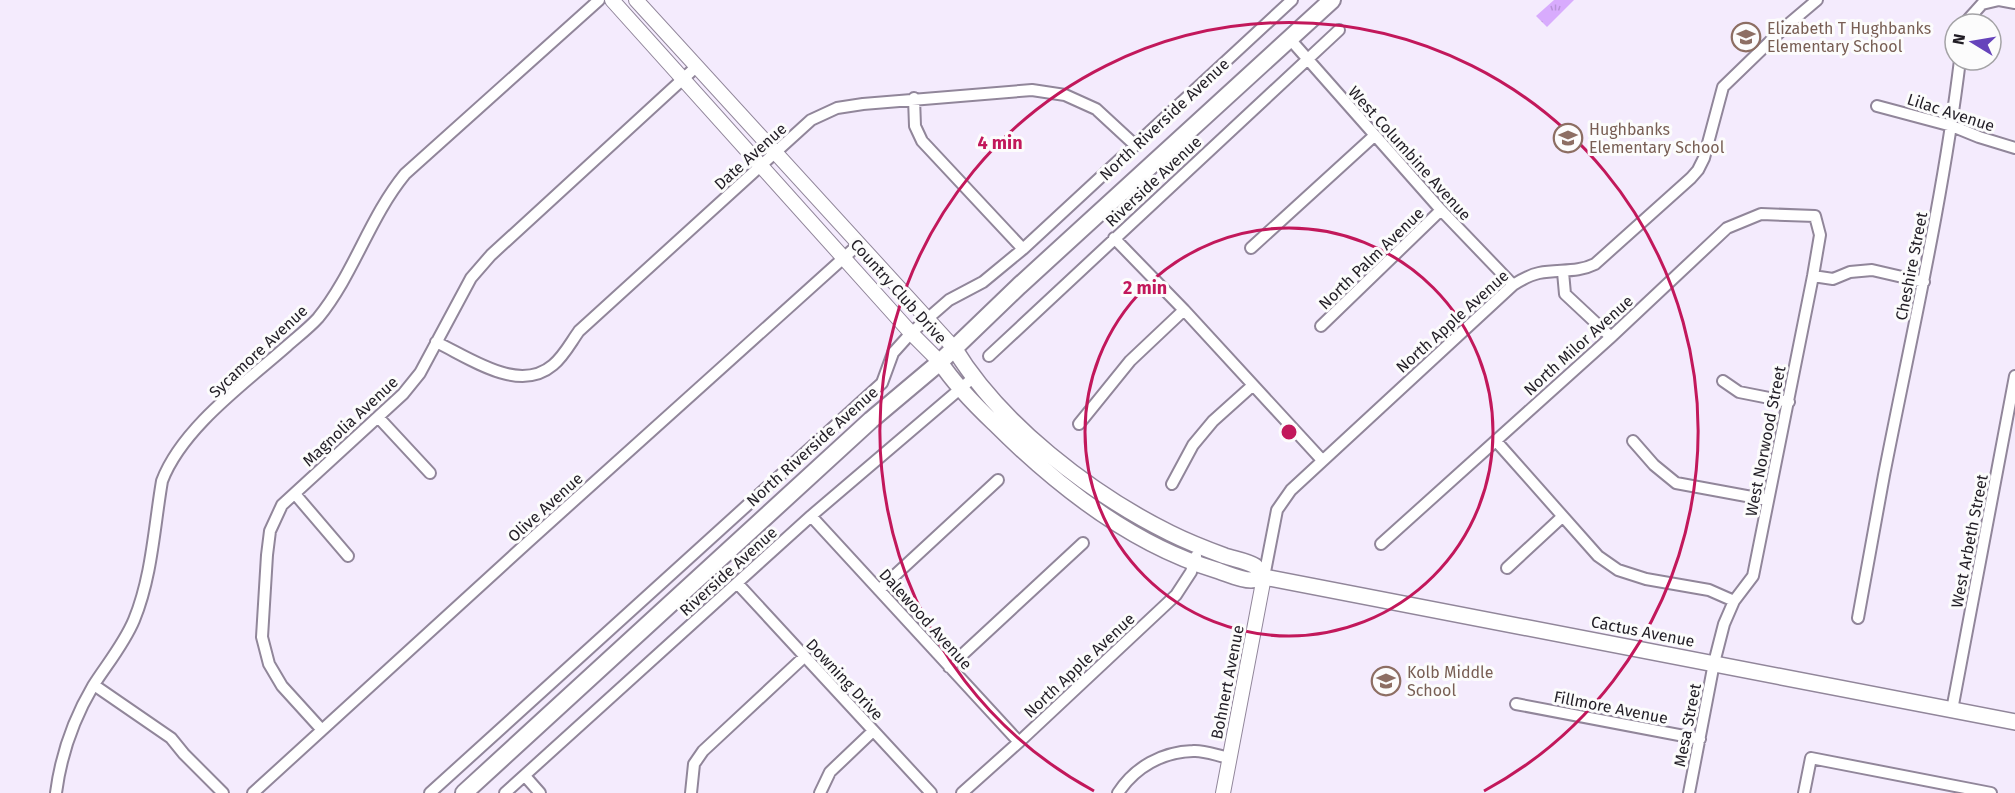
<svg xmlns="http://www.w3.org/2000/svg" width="2015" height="793" font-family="'Fira Sans',sans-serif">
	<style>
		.park { fill: url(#park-tufts) }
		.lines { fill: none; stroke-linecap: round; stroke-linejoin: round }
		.minor-casing { stroke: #91869a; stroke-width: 14 }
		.tertiary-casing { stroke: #91869a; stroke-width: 16 }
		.secondary-casing { stroke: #91869a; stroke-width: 18 }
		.primary-casing { stroke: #91869a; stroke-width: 20 }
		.minor { stroke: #fff; stroke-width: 10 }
		.tertiary { stroke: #fff; stroke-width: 14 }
		.secondary { stroke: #fff; stroke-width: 15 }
		.primary { stroke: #fff; stroke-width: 16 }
		.ring { fill: none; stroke: #c2185b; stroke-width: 3 }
		.labels { text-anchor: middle; stroke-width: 6; stroke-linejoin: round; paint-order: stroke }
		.education-label { font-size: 16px; fill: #785e54; stroke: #fcfcfc; text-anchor: start }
		.street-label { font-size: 16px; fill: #211d25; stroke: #fcfcfc }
		.centre { fill: #c2185b; stroke: #fcfcfc; stroke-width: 3 }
		.ring-label { font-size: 18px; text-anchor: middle; font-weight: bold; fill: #c2185b; stroke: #fcfcfc; stroke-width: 6; stroke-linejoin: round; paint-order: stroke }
	</style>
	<defs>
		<pattern id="park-tufts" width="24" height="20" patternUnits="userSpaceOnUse" patternTransform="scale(1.5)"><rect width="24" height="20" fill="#d8abfd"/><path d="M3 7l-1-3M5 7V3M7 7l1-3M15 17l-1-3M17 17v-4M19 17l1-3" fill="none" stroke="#b993d9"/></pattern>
	</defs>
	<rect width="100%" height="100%" fill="#f4ebfd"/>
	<path class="park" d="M1554 0H1574L1547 27 1536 16Z"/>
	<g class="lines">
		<g class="minor-casing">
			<path id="minor" d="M1999 0 2015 3
				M1964 24 1982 4 1999 0
				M1289 38 1441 210 1513 285
				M914 98 915 126 922 141 1023 249
				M1877 106 1952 126 1979 137 2015 148
				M1114 238 1184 310 1322 460
				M1251 248 1374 136
				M1563 272 1565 294 1611 337
				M1813 276 1833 279 1850 272 1872 270 1924 282
				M1321 326 1441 210
				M436 342C470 358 519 394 553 365 564 356 571 342 579 331L811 120 837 108 863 104 1032 90 1065 95 1096 109 1135 145
				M989 356 1339 30
				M1723 381 1739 392 1789 402
				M378 417 430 473
				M1079 424 1130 361 1184 310
				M1496 441 1598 556 1618 570 1646 579 1709 590 1734 601
				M1633 441 1654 465 1676 483 1768 500
				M1172 484 1193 445 1213 421 1252 386
				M295 494 348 556
				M811 516 1019 742
				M1381 544 1611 337 1727 228 1761 214 1815 216 1820 235 1813 276 1753 576 1734 601 1724 624 1714 663 1689 793
				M1507 568 1562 517
				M1264 577 1277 510 1291 490 1513 285C1521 280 1529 275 1539 273 1559 269 1577 273 1595 264L1691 178 1698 170 1704 158 1723 87 1785 27 1817 0
				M737 583 931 793
				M879 590 998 480
				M1858 618C1867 570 1875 523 1884 475 1911 337 1943 200 1960 60
				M949 667 1083 543
				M94 685 171 738 184 754 223 793
				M1516 704 1700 739
				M1952 710 2015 376
				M322 730 282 686 269 664 262 637 267 555 270 531 282 505 403 394 420 373 471 278 491 255 696 67
				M525 776 540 793
				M56 793C61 754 73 720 93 686 107 664 124 644 134 620 152 576 154 528 162 481 182 428 245 383 287 346 297 337 309 328 318 318 354 274 369 218 405 174L599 0
				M253 793 528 542 858 245
				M430 793 882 383 893 353 911 333 949 300 983 282 1023 249 1292 0
				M505 793 811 516 974 377
				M691 793 694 764 703 751 804 657
				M820 793 830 772 873 731
				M962 793 1019 742 1176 595 1191 572 1196 556
				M1118 793C1135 767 1162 752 1193 751 1204 750 1218 756 1230 758
				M1804 793 1811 758 1991 793"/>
		</g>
		<g class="tertiary-casing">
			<path id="tertiary" d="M612 0 911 333 940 362
				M636 0 954 348
				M1223 793 1264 577"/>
		</g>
		<g class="secondary-casing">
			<path id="secondary" d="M954 348C1000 424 1091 494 1170 533 1188 542 1206 549 1225 556 1234 559 1247 561 1255 566 1258 569 1261 573 1264 577
				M940 362C955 385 974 404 994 423 1055 484 1132 545 1216 570 1226 573 1240 580 1251 580 1255 580 1260 578 1264 577L2015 722"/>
		</g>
		<g class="primary-casing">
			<path id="primary" d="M464 793 871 420 940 362 1019 286 1332 0"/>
		</g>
		<use href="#minor" class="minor"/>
		<use href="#tertiary" class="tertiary"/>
		<use href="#secondary" class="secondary"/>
		<use href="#primary" class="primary"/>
	</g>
	<g class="ring">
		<circle cx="1289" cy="432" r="204"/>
		<path d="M1094 791A409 409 0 1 1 1484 791"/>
	</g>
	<defs>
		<g id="school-ring" transform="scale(1.5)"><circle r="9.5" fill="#fcfcfc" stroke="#8d6e63" stroke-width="1.5"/><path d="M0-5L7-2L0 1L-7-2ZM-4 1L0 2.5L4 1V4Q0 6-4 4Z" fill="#8d6e63"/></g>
	</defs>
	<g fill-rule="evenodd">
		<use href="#school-ring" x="1746" y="37"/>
		<use href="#school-ring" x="1568" y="138"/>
		<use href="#school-ring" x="1386" y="681"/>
	</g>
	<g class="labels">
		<g class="education-label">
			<text x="1767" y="34">Elizabeth T Hughbanks<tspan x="1767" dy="18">Elementary School</tspan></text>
			<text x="1589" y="135">Hughbanks<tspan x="1589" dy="18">Elementary School</tspan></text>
			<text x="1407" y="678">Kolb Middle<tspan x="1407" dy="18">School</tspan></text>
		</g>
		<g class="street-label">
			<text transform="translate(1951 112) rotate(18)" y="6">Lilac Avenue</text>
			<text transform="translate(1164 119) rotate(-43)" y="6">North Riverside Avenue</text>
			<text transform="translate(1410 153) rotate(48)" y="6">West Columbine Avenue</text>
			<text transform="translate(750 156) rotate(-42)" y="6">Date Avenue</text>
			<text transform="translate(1153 181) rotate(-43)" y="6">Riverside Avenue</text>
			<text transform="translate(1371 258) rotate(-44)" y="6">North Palm Avenue</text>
			<text transform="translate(1911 266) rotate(-79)" y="6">Cheshire Street</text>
			<text transform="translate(899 291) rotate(48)" y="6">Country Club Drive</text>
			<text transform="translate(1452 321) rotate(-42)" y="6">North Apple Avenue</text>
			<text transform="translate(1578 345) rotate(-42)" y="6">North Milor Avenue</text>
			<text transform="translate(258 351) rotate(-43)" y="6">Sycamore Avenue</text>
			<text transform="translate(350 421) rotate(-43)" y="6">Magnolia Avenue</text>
			<text transform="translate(1765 441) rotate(-79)" y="6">West Norwood Street</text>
			<text transform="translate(812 446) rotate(-42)" y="6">North Riverside Avenue</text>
			<text transform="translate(545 507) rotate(-42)" y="6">Olive Avenue</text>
			<text transform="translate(1969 541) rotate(-79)" y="6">West Arbeth Street</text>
			<text transform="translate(728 571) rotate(-42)" y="6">Riverside Avenue</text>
			<text transform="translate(926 619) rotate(48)" y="6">Dalewood Avenue</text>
			<text transform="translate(1643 631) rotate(11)" y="6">Cactus Avenue</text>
			<text transform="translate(1079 665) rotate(-43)" y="6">North Apple Avenue</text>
			<text transform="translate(845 679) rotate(47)" y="6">Downing Drive</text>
			<text transform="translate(1227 682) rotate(-79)" y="6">Bohnert Avenue</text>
			<text transform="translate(1611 707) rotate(11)" y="6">Fillmore Avenue</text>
			<text transform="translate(1687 725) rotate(-79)" y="6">Mesa Street</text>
		</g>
	</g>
	<circle cx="1289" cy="432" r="9" class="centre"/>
	<g class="ring-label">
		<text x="1000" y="149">4 min</text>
		<text x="1145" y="294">2 min</text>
	</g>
	<g transform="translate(1973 42) rotate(281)"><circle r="28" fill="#fcfcfc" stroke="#a4a3a6" stroke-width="1.5"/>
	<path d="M0-4.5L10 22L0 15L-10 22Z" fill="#6643bb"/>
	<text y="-9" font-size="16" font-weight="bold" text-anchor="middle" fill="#211d25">N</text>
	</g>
</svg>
